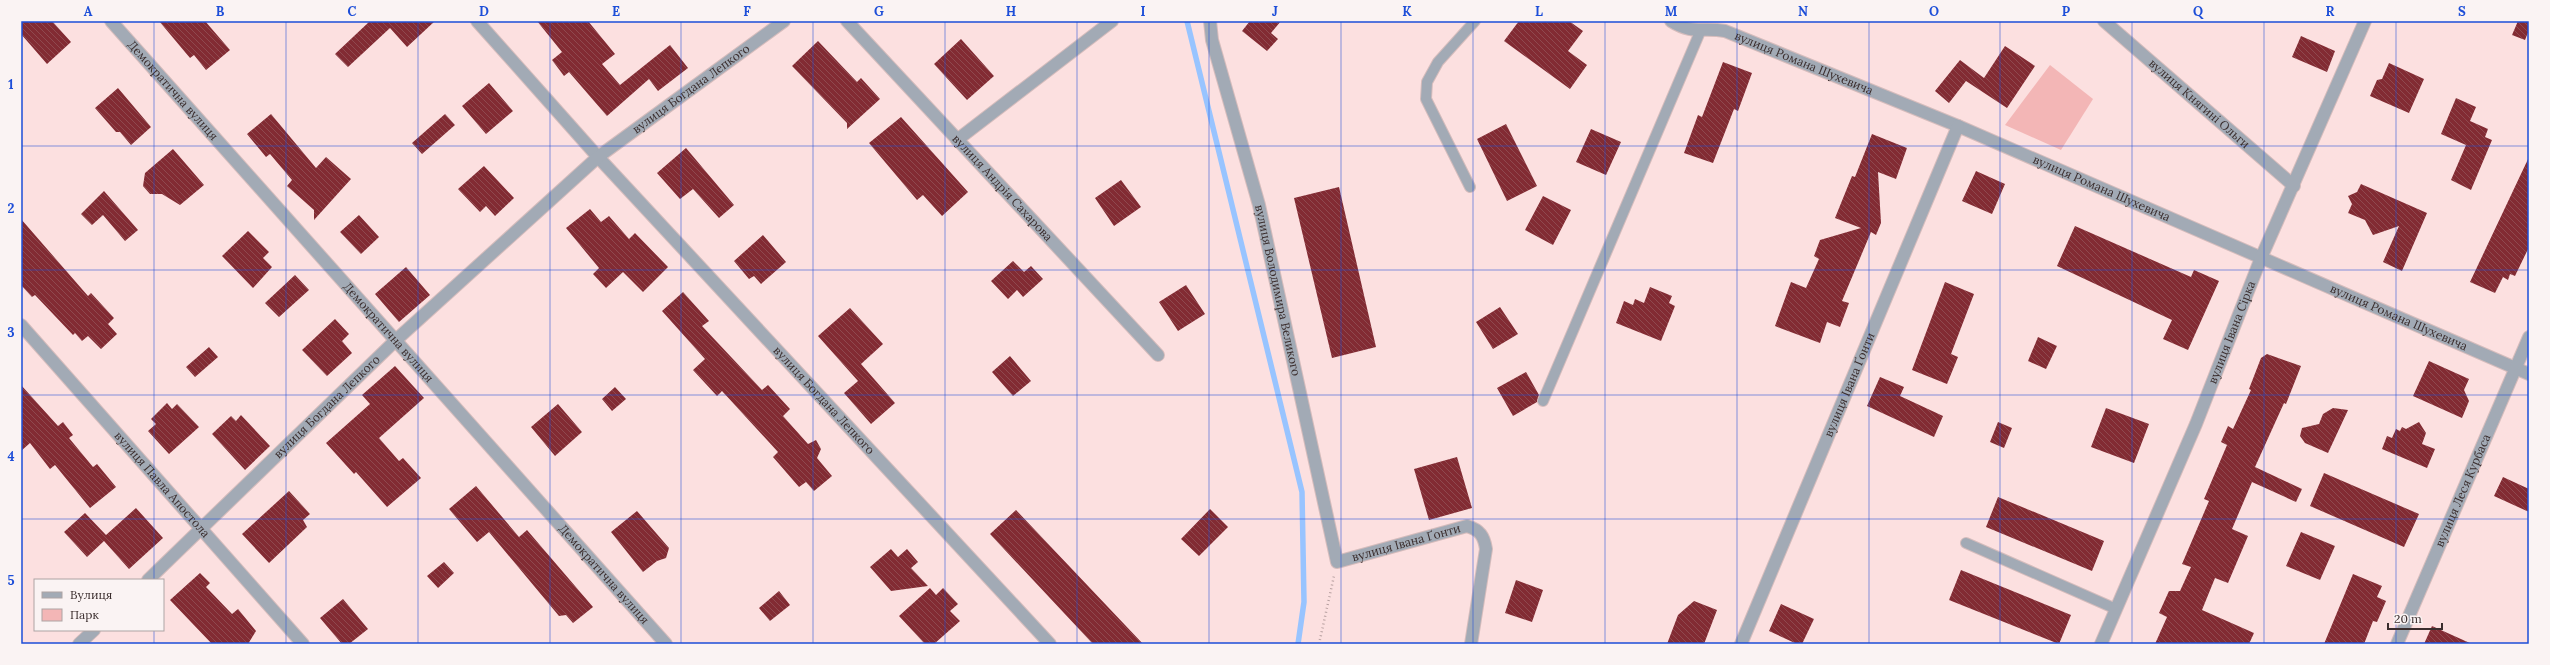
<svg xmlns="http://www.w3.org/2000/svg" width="2550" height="665" font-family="Lora,serif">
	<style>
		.green { fill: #f3b6b6 }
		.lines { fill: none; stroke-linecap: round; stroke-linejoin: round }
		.stream { stroke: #98c4ff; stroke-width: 5.5 }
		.building { fill: url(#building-back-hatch) }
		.service-casing { stroke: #d5bcbc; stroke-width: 12 }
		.minor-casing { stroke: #d5bcbc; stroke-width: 14 }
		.path { stroke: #b8a1a1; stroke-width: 2.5; stroke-dasharray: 1 3; stroke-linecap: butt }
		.service { stroke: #a2aab5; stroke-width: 10 }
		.minor { stroke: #a2aab5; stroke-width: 12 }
		.grid { fill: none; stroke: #1d4ed8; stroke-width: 1; stroke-opacity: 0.55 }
		.labels { text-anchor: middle; stroke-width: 4; stroke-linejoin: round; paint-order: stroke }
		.street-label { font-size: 12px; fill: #3a2d2d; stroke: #faf3f3 }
		.neatline { fill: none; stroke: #1d4ed8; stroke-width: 1.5 }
		.grid-label { font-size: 13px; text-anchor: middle; font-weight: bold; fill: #1d4ed8 }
	</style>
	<defs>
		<pattern id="building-back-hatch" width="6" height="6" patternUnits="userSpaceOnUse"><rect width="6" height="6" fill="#822b33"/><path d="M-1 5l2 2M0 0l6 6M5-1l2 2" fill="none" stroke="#8f494f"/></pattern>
	</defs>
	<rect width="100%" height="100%" fill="#fce0e0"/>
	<path class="green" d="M2050 65 2093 99 2061 150 2005 125Z"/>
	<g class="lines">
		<path class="stream" d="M1187 21 1302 492 1304 602 1298 644"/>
	</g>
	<path class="building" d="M21 21H52L71 42 47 64 21 34Z
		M159 21H205L230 50 206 70 194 55 190 58Z
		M370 21H435L407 47 390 28 348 67 335 54Z
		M537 21H588L615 54 602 64 620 85 670 45 688 68 658 91 649 79 607 116 569 72 564 76 552 60 562 52Z
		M1250 21H1281L1271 33 1278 39 1267 51 1242 31Z
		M1519 21H1569L1583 31 1568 51 1587 65 1570 89 1504 41Z
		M2518 21H2529V30L2525 40 2512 35Z
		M2301 36 2335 51 2327 72 2292 57Z
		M961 39 994 76 967 100 934 64Z
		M818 41 857 82 861 78 880 99 847 129V123L792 66Z
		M2005 46 2035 66 2007 108 1966 81 1949 103 1935 91 1960 60 1984 78Z
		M1723 62 1752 73 1738 111 1734 109 1713 163 1684 153 1698 115 1702 117Z
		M2389 63 2424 79 2409 113 2370 96 2377 80 2382 79Z
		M489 83 513 111 486 134 462 106Z
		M118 88 151 127 131 145 120 132H116L95 108Z
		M2456 98 2476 107 2470 121 2488 129 2485 137 2492 140 2471 190 2451 180 2466 145 2441 134Z
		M271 114 316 168 326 157 351 179 314 220V210L287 186 292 180 270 154 266 157 247 134Z
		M445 114 455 125 422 154 412 143Z
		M901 117 968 192 942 216 923 195 917 200 869 143Z
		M1506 124 1537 186 1507 201 1477 139Z
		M1591 129 1621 142 1606 175 1576 162Z
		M1872 134 1907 148 1896 179 1878 172 1881 223 1876 235 1871 232 1842 301 1849 303 1840 327 1827 322 1820 343 1775 326 1791 282 1806 288 1819 259 1814 256 1820 240 1861 228 1835 218 1852 176 1855 177Z
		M686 148 734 205 719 218 693 189 680 199 657 173Z
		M173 149 204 185 180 205 162 194H150L143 186 145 173Z
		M2529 157V247L2515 276 2510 274 2508 280 2503 277 2495 293 2470 282Z
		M484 166 514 198 495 216 486 206 480 212 458 189Z
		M1976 171 2005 184 1992 214 1962 201Z
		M1121 180 1141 207 1114 226 1095 198Z
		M2361 184 2427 213 2402 271 2383 262 2399 226 2373 235 2365 220 2348 213 2352 204 2348 196 2357 192Z
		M1339 187 1376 347 1332 358 1294 198Z
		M104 191 138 230 125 241 103 215 92 225 81 214Z
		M1543 196 1571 210 1553 245 1525 230Z
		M590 209 601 222 609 216 629 239 635 233 668 267 643 292 623 272 606 288 593 274 599 268 566 228Z
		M359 215 379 237 361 254 340 232Z
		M21 219 88 296 91 293 114 318 108 324 117 334 101 349 88 336 82 341 75 333 73 335 35 295 32 297 21 285Z
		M2075 226 2191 277 2194 270 2219 281 2188 350 2163 339 2172 320 2057 266Z
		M248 231 269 252 263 258 272 267 253 288 222 256Z
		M763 235 786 262 761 284 754 276 749 279 734 261Z
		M1013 261 1024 272 1031 266 1043 279 1023 297 1017 290 1008 299 991 281Z
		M406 267 430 295 399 322 375 294Z
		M295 275 309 290 279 317 265 303Z
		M1945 282 1974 294 1951 354 1958 357 1947 384 1912 370Z
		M1186 285 1205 314 1178 331 1159 302Z
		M1650 287 1672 296 1669 303 1675 306 1661 341 1616 323 1624 301 1633 305 1635 299 1644 303Z
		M683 292 709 321 702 326 762 390 768 385 790 409 783 416 808 444 816 440 821 449 817 458 832 476 814 491 806 482 799 487 773 457 778 452 722 391 717 396 693 370 705 359 662 311Z
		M1500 307 1518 334 1493 349 1476 322Z
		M850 308 883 344 861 364 895 403 871 424 844 393 858 381 818 336Z
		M335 319 349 334 342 341 352 353 327 376 302 350Z
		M2038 337 2057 346 2046 369 2028 361Z
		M209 347 218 357 195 377 186 367Z
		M2267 354 2301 366 2286 404 2284 403 2255 467 2302 489 2296 502 2252 482 2232 529 2248 536 2228 583 2215 578 2202 610 2254 633 2249 644H2155L2167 617 2159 613 2169 591H2180L2191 567 2182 564 2209 501 2204 499 2227 445 2221 442 2228 426 2233 429 2251 390 2249 389 2261 358Z
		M1010 356 1031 381 1013 396 992 372Z
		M2429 361 2469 379 2464 390 2469 401 2462 418 2413 396Z
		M395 366 424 398 379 438 399 461 403 458 421 478 387 507 356 472 354 474 326 443 370 404 362 395Z
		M1526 372 1539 395 1537 402 1513 416 1497 388Z
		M1880 377 1904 387 1900 396 1943 416 1934 437 1867 406Z
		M21 385 58 426 63 422 73 435 69 438 93 467 97 464 116 487 90 508 55 465 50 469 30 443 21 451Z
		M615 387 626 399 612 411 602 399Z
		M167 403 172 409 177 404 199 427 169 454 148 431 156 424 151 419Z
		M558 404 582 432 555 456 531 427Z
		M2106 408 2149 424 2134 463 2091 447Z
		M2333 408 2348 410 2328 453 2305 443 2300 436 2302 428 2319 424 2323 414Z
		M241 415 270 446 245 470 212 434 231 416 236 421Z
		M1998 422 2012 428 2004 448 1990 442Z
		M2419 422 2426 433 2422 444 2435 449 2427 468 2382 449 2387 436 2392 438 2396 429 2400 431 2402 427 2406 429Z
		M1457 457 1472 508 1429 520 1414 469Z
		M2324 473 2419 514 2404 547 2310 506Z
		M2503 477 2529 489V512L2494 496Z
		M476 486 519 537 527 530 593 607 573 623 566 615 559 616 489 532 477 542 449 509Z
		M289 491 310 514 303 520 307 527 269 563 242 534Z
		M1998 497 2104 541 2092 571 1986 527Z
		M136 508 163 538 129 569 104 541 87 557 64 532 85 513 106 535Z
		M1210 509 1228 527 1199 556 1181 539Z
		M1016 510 1125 625 1143 644H1093L990 534Z
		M637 511 669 548 666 558 657 561 643 572 611 532Z
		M2301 532 2335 546 2320 580 2286 566Z
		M891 549 898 557 907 549 918 562 911 568 928 586 891 591 870 567Z
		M444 562 454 573 438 588 427 576Z
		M1961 570 2071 615 2059 644 1949 600Z
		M200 573 210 583 206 587 232 614 238 609 256 631 248 644H212L170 600Z
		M2353 574 2382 586 2377 597 2386 601 2377 622 2373 621 2364 644H2324Z
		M1516 580 1543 590 1532 622 1505 613Z
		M930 588 936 595 943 588 958 604 950 611 960 621 934 644H925L899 616Z
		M779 591 790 605 770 621 759 608Z
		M343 599 368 629 349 644H342L320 618Z
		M1694 601 1717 610 1704 644H1667L1678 615Z
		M1781 604 1814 619 1802 644H1797L1769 631Z
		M2432 626 2472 644H2424Z"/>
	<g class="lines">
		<g class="service-casing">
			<path id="service" d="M1470 187 1426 99 1427 82 1438 62 1475 21
				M1543 401 1700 32
				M1966 543 2116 609"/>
		</g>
		<g class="minor-casing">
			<g id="minor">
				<path id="s1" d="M111 21 666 644"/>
				<path id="s2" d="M477 21 598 157 1050 644"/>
				<path id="s3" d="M847 21 1158 355"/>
				<path id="s4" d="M1210 21 1212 40 1259 205 1337 562 1467 526C1480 530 1484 536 1486 549L1471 644"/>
				<path id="s5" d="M1671 21C1693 35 1702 27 1725 31L1958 126 2529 374"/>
				<path id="s6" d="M2104 21 2294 186"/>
				<path d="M957 140 1112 21"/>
				<path id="s7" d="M21 325 303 644"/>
				<path id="s8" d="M148 580 396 340 598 157 784 21"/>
				<path d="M79 644 94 630"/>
				<path id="s9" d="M1741 644 1958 126"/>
				<path id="s10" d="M2101 644 2196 424 2261 258 2365 21"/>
				<path id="s11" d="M2397 644 2529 337"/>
			</g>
		</g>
		<path class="path" d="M1319 644 1334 576"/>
		<use href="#service" class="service"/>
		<use href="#minor" class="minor"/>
	</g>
	<path class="grid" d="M154 21V580M286 21V644M418 21V644M550 21V644M681 21V644M813 21V644M945 21V644M1077 21V644M1209 21V644M1341 21V644M1473 21V644M1605 21V644M1737 21V644M1869 21V644M2000 21V644M2132 21V644M2264 21V644M2396 21V644M21 146H2529M21 270H2529M21 395H2529M21 519H2529M154 630V644"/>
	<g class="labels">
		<g class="street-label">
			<text dy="4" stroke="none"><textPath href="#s5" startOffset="141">вулиця Романа Шухевича</textPath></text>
			<text dy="4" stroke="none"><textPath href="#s8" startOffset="733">вулиця Богдана Лепкого</textPath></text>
			<text dy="4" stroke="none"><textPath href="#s1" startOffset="93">Демократична вулиця</textPath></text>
			<text dy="4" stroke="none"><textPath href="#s6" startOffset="126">вулиця Княгині Ольги</textPath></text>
			<text dy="4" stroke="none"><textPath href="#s3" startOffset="228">вулиця Андрія Сахарова</textPath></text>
			<text dy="4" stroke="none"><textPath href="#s5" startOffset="464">вулиця Романа Шухевича</textPath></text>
			<text dy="4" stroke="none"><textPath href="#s4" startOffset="278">вулиця Володимира Великого</textPath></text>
			<text dy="4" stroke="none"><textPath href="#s5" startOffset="788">вулиця Романа Шухевича</textPath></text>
			<text dy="4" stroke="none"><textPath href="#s1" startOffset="417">Демократична вулиця</textPath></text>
			<text dy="4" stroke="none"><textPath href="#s10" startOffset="338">вулиця Івана Сірка</textPath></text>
			<text dy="4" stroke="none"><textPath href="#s9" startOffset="281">вулиця Івана Ґонти</textPath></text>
			<text dy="4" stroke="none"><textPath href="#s2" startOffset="514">вулиця Богдана Лепкого</textPath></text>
			<text dy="4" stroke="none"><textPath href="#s8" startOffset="249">вулиця Богдана Лепкого</textPath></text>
			<text dy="4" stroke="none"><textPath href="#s7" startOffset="213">вулиця Павла Апостола</textPath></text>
			<text dy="4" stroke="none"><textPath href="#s11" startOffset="167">вулиця Леся Курбаса</textPath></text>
			<text dy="4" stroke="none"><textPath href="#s4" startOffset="628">вулиця Івана Ґонти</textPath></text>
			<text dy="4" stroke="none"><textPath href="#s1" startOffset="741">Демократична вулиця</textPath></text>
		</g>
	</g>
	<rect width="2550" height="665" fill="none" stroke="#faf3f3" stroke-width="44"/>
	<rect x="34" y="579" width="130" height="52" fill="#faf3f3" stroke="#ada4a4"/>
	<rect x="42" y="592" width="20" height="6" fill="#a2aab5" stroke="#ada4a4"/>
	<text x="70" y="599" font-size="12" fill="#3a2d2d">Вулиця</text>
	<rect x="42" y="609" width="20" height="12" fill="#f3b6b6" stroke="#ada4a4"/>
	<text x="70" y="619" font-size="12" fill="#3a2d2d">Парк</text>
	<path d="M2388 623v6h54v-6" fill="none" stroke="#3a2d2d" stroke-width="2"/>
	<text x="2394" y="623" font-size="12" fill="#3a2d2d" stroke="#faf3f3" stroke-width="3" paint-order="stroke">20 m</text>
	<rect x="22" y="22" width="2506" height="621" class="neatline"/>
	<g class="grid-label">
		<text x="88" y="16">A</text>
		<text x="220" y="16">B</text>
		<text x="352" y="16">C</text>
		<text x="484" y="16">D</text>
		<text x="616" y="16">E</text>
		<text x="747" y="16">F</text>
		<text x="879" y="16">G</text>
		<text x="1011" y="16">H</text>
		<text x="1143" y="16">I</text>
		<text x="1275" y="16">J</text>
		<text x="1407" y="16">K</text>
		<text x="1539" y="16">L</text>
		<text x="1671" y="16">M</text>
		<text x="1803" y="16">N</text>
		<text x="1934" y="16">O</text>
		<text x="2066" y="16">P</text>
		<text x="2198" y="16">Q</text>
		<text x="2330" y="16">R</text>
		<text x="2462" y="16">S</text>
		<text x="11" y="89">1</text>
		<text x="11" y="213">2</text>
		<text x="11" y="337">3</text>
		<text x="11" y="461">4</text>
		<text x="11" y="585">5</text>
	</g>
</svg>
